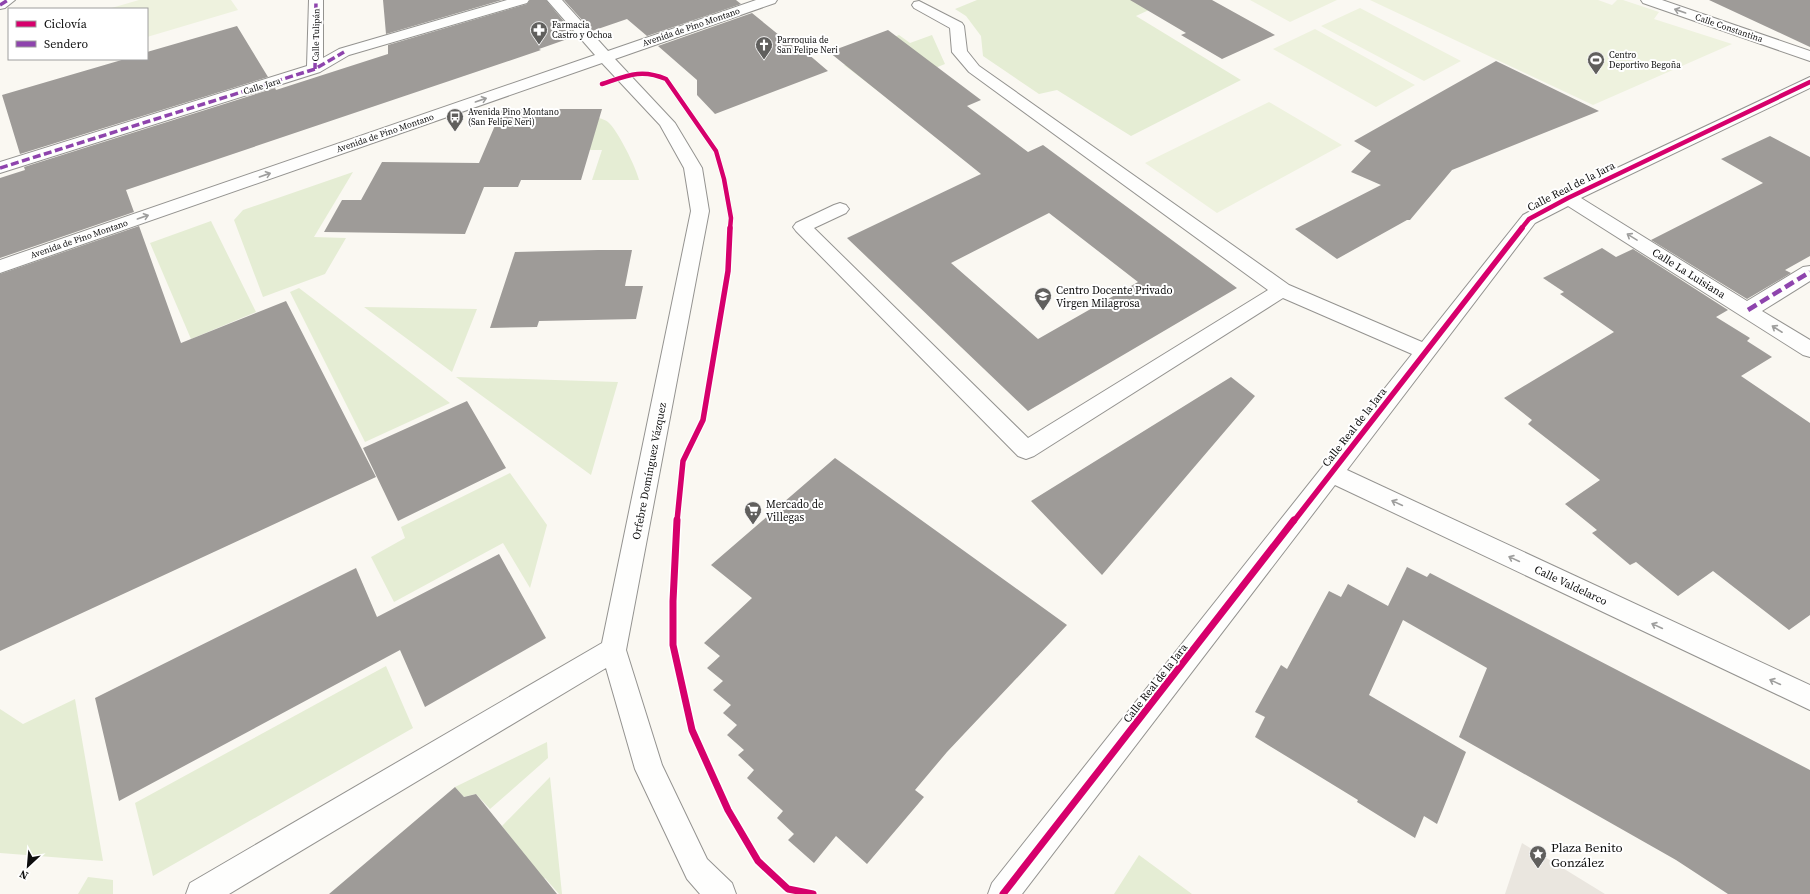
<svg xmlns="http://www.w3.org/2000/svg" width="1810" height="894" font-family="'Source Serif 4',serif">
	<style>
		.green { fill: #e5edd4 }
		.pitch { fill: #eef2de }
		.plaza { fill: #eae6df }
		.building { fill: #9e9b98; fill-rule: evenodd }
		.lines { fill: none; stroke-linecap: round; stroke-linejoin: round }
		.minor-casing { stroke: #949390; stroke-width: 2 }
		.minor { fill: #fefefd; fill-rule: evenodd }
		.quiet-far1 { stroke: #8e44ad; stroke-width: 3.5; stroke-dasharray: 8 3.5; stroke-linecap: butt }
		.quiet { stroke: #8e44ad; stroke-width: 4.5; stroke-dasharray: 10 4.5; stroke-linecap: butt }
		.cycleway-far2-casing { stroke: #fff; stroke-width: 6 }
		.cycleway-far1-casing { stroke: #fff; stroke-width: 8 }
		.cycleway-casing { stroke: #fff; stroke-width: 10 }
		.cycleway-far2 { stroke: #d6006c; stroke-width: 4.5 }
		.cycleway-far1 { stroke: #d6006c; stroke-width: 5.5 }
		.cycleway { stroke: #d6006c; stroke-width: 7 }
		.oneway { stroke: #9e9e9d }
		.labels { text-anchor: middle; stroke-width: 4; stroke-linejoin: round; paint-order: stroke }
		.far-poi-label { font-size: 9px; fill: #0d0d0d; stroke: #fff; text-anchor: start }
		.far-street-label { font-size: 9px; fill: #0d0d0d; stroke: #fff }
		.street-label { font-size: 11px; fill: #0d0d0d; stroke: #fff }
		.poi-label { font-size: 11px; fill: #0d0d0d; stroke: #fff; text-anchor: start }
		.near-poi-label { font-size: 13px; fill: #0d0d0d; stroke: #fff; text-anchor: start }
	</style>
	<rect width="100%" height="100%" fill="#faf8f2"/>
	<path class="green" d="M977 0H1159L1164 3 1136 16 1241 80 1131 136 1057 90 1039 94 983 56 981 36 966 16 955 9Z
		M899 35 910 43 932 35 945 64 878 91 844 65 884 49 878 44Z
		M599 118C602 119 606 120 608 122 617 129 637 169 639 180H592L602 150H589Z
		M353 172 314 237 346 238 325 274 263 297 234 220 243 210Z
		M211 221 256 312 191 339 150 243Z
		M299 288 450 403 365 442 290 292Z
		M364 307 477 309 452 372Z
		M456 377 618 382 591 475Z
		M510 473 547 525 530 588 503 543 394 602 371 557 405 538 401 527Z
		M386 666 413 728 153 876 135 803Z
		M75 699 103 861 0 853V709L23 724Z
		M547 742 548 758 490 809 476 794 464 797 455 787Z
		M550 777 562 894H559L545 878 533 885 510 858 518 846 502 826Z
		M1139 855 1192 894H1114Z
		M88 877 113 880V894H78Z"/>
	<path class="pitch" d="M139 0H231L238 10 147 37V9H108Z
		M1250 0H1337L1290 22Z
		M1370 0H1598L1612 5 1617 0H1623L1659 12 1654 19 1732 44 1593 105Z
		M1360 8 1461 61 1424 81 1321 26Z
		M1315 29 1415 85 1376 107 1273 49Z
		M1269 102 1342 145 1217 213 1145 163Z"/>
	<path class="plaza" d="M1522 843 1605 894H1505Z"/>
	<path class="building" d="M383 0H502L386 34Z
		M530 0H546L576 36 539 49 541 50 126 190 134 212 0 258V178L25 170 24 167 275 88 276 90 388 54V45L527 4Z
		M564 0H736L741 4 647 36 627 19 592 31Z
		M1130 0H1212L1275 35 1222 59 1181 35 1186 33Z
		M1709 0H1810V47Z
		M752 13 790 44 794 42 828 71 715 114 697 95V80L658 46Z
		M237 26 268 77 20 154 2 95 125 59H147V52Z
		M888 30 981 100 967 106 1028 152 1043 145 1237 288 1028 411 847 238 981 174 829 52ZM1049 213 1138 282 1038 339 951 263Z
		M1496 61 1599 111 1452 170 1410 220H1407L1337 259 1295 229 1381 185 1351 172 1371 151 1354 141Z
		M502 109H602L581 180H521L518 187H484L465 234 324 232 342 200H361L382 162 479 163Z
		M1770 136 1810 157V256L1785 270 1791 273 1747 299 1651 240 1763 183 1721 159Z
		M139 226 181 343 286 301 376 477 0 651V274Z
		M1602 248 1616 257 1633 249 1728 310 1716 317 1750 338 1747 341 1772 357 1741 376 1810 423V615L1789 630 1713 571 1678 596 1636 562 1630 565 1592 533 1597 530 1565 504 1600 480 1528 424 1532 420 1504 398 1614 332 1560 294 1564 292 1543 278Z
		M598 250H632L625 286H643L636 319 539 321 537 327 490 328 515 252Z
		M1231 377 1255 396 1102 575 1031 501Z
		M467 401 506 468 398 521 363 448Z
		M835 458 1067 625 947 752 915 790 924 797 867 864 836 836 814 863 788 840 794 834 777 818 783 811 747 778 754 770 738 755 744 750 727 735 737 725 723 713 731 705 713 690 723 681 707 668 720 656 704 643 752 598 711 565Z
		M499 554 546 638 425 707 400 650 119 801 95 698 356 568 377 617Z
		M1407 567 1427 577 1430 573 1810 770V894H1728L1676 860 1459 737 1487 668 1403 620 1369 695 1466 752 1437 824 1424 816 1415 838 1357 802 1358 800 1255 737 1265 717 1255 712 1281 665 1287 669 1329 591 1341 597 1348 584 1388 606Z
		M455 787 464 797 476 794 557 894H329Z"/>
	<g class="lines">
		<g class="minor-casing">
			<path id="minor" d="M0 0H15L5 8 0 9Z
				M309 0H323V58L339 49 507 0H529L527 3 349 55 320 72 0 173V162L307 66Z
				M547 0H562L608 51 756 0H777L775 3 615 59 675 123 702 168 709 211 626 650 662 765 707 859 732 883 736 894H700L687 879 635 769 606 668 229 894H186L190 883 602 643 691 211 684 168 660 125 602 63 0 273V260L595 55Z
				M1641 0H1662L1810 51V61L1643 3Z
				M919 1 962 23 964 26 967 51 979 66 1289 285 1422 342 1523 215 1562 194 1810 77V88L1581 198 1747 301 1803 267 1810 266V281L1762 311 1810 340V357L1803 355 1568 206 1535 223 1347 470 1810 685V710L1335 485 1022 894H988L992 883 1412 354 1283 298 1034 456 1026 459 1018 456 796 231 793 227 796 223 834 205 840 203 846 205 849 209 846 213 814 228 1028 438 1268 290 969 72 952 52 950 28 914 8 912 5 914 2Z"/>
		</g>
		<use href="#minor" class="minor"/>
		<path class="quiet-far1" d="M0 5 8 0
			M315 69 316 0
			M0 168 315 69 344 52"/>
		<path class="quiet" d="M1748 310 1810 272"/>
		<g class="cycleway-far2-casing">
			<path id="cycleway-far2" d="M602 84C626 76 641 68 666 79L716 151 724 179 731 218 730 229
				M1521 229 1529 219 1568 198 1810 82"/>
		</g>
		<g class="cycleway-far1-casing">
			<path id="cycleway-far1" d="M677 521 683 461 703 420 728 271 730 228
				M1294 521 1522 228"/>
		</g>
		<g class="cycleway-casing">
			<path id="cycleway" d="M677 520 673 601V645L692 730 728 810 758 861 788 889 813 894
				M1003 894 1294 520"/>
		</g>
		<use href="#cycleway-far2" class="cycleway-far2"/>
		<use href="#cycleway-far1" class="cycleway-far1"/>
		<use href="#cycleway" class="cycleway"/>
	</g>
	<defs><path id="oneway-shaft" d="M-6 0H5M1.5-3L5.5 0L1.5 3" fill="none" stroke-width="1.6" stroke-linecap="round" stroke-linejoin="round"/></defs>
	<g class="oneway">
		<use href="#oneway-shaft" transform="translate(1680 11) rotate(-161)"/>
		<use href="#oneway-shaft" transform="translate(481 100) rotate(-19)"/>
		<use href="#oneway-shaft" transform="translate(265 175) rotate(-19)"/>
		<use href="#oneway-shaft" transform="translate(143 217) rotate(-19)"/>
		<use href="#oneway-shaft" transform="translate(1632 237) rotate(-148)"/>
		<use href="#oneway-shaft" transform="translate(1777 329) rotate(-147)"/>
		<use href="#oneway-shaft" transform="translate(1397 503) rotate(-155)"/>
		<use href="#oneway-shaft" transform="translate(1514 559) rotate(-155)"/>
		<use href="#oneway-shaft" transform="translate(1657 626) rotate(-155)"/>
		<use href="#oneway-shaft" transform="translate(1775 682) rotate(-155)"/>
	</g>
	<defs>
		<g id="pharmacy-pin" transform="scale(0.9)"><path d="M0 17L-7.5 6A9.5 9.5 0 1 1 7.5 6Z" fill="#605f5d" stroke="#fff"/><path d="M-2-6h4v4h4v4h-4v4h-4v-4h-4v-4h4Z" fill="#fff"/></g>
		<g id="church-pin" transform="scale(0.9)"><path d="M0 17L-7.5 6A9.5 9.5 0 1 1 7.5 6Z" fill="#605f5d" stroke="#fff"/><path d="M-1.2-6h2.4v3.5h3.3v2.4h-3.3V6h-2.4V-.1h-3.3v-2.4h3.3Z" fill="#fff"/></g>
		<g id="stadium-pin" transform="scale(0.9)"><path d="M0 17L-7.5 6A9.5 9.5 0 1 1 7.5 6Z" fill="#605f5d" stroke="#fff"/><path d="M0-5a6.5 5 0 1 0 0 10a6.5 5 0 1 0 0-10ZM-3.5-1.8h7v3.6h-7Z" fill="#fff"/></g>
		<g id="bus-pin" transform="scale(0.9)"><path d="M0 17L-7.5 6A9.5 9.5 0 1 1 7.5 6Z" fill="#605f5d" stroke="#fff"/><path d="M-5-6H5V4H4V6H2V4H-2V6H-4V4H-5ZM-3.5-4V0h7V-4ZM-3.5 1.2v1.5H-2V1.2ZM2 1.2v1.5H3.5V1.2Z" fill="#fff"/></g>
		<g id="school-pin" transform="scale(0.9)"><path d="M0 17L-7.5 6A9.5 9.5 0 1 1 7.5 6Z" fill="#605f5d" stroke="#fff"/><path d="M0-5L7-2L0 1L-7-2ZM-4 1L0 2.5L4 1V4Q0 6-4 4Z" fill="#fff"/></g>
		<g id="supermarket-pin" transform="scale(0.9)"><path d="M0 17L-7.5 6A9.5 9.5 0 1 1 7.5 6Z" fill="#605f5d" stroke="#fff"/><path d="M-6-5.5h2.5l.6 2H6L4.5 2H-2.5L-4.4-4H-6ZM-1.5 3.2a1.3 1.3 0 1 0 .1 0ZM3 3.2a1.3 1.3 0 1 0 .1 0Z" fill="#fff"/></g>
		<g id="sight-pin" transform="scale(0.9)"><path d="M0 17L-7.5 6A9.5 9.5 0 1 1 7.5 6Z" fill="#605f5d" stroke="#fff"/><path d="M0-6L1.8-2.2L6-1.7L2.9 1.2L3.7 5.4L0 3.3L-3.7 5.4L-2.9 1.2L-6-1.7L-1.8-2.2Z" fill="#fff"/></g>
	</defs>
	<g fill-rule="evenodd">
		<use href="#pharmacy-pin" x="539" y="30"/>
		<use href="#church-pin" x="764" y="45"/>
		<use href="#stadium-pin" x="1596" y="60"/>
		<use href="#bus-pin" x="455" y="117"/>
		<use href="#school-pin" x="1043" y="296"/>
		<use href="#supermarket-pin" x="753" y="510"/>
		<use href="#sight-pin" x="1538" y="854"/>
	</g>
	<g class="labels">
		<g class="far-poi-label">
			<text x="552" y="28">Farmacia<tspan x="552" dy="10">Castro y Ochoa</tspan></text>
			<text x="777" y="43">Parroquia de<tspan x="777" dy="10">San Felipe Neri</tspan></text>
			<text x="1609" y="58">Centro<tspan x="1609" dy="10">Deportivo Begoña</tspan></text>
			<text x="468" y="115">Avenida Pino Montano<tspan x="468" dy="10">(San Felipe Neri)</tspan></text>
		</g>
		<g class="far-street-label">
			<text transform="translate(691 27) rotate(-19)" y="3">Avenida de Pino Montano</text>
			<text transform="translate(1729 28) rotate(19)" y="3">Calle Constantina</text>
			<text transform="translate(316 35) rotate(-89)" y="3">Calle Tulipán</text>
			<text transform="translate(262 86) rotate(-17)" y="3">Calle Jara</text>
			<text transform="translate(385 133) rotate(-19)" y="3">Avenida de Pino Montano</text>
			<text transform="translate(79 239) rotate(-19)" y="3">Avenida de Pino Montano</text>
		</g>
		<g class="street-label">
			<text transform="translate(1571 186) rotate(-27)" y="4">Calle Real de la Jara</text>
			<text transform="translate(1689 273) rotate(32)" y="4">Calle La Luisiana</text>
			<text transform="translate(1354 427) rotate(-52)" y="4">Calle Real de la Jara</text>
			<text transform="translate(649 471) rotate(-79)" y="4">Orfebre Domínguez Vázquez</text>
			<text transform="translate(1571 585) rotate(25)" y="4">Calle Valdelarco</text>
			<text transform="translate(1155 683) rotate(-52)" y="4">Calle Real de la Jara</text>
		</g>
		<g class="poi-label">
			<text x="1056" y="294">Centro Docente Privado<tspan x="1056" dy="13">Virgen Milagrosa</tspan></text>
			<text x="766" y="508">Mercado de<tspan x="766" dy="13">Villegas</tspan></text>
		</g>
		<g class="near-poi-label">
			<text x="1551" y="852">Plaza Benito<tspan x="1551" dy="15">González</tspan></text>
		</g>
	</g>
	<rect x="8" y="8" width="140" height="52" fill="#ffffff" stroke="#9e9e9e"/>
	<rect x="16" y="21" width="20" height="6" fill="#d6006c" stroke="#9e9e9e"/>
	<text x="44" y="28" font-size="12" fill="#0d0d0d">Ciclovía</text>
	<rect x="16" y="41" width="20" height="6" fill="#8e44ad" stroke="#9e9e9e"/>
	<text x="44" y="48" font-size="12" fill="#0d0d0d">Sendero</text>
	<g transform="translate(28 866) rotate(206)" stroke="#ffffff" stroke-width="3" paint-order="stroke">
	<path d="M0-3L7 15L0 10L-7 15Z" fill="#0d0d0d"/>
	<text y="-6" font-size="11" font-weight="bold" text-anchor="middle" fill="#0d0d0d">N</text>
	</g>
</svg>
